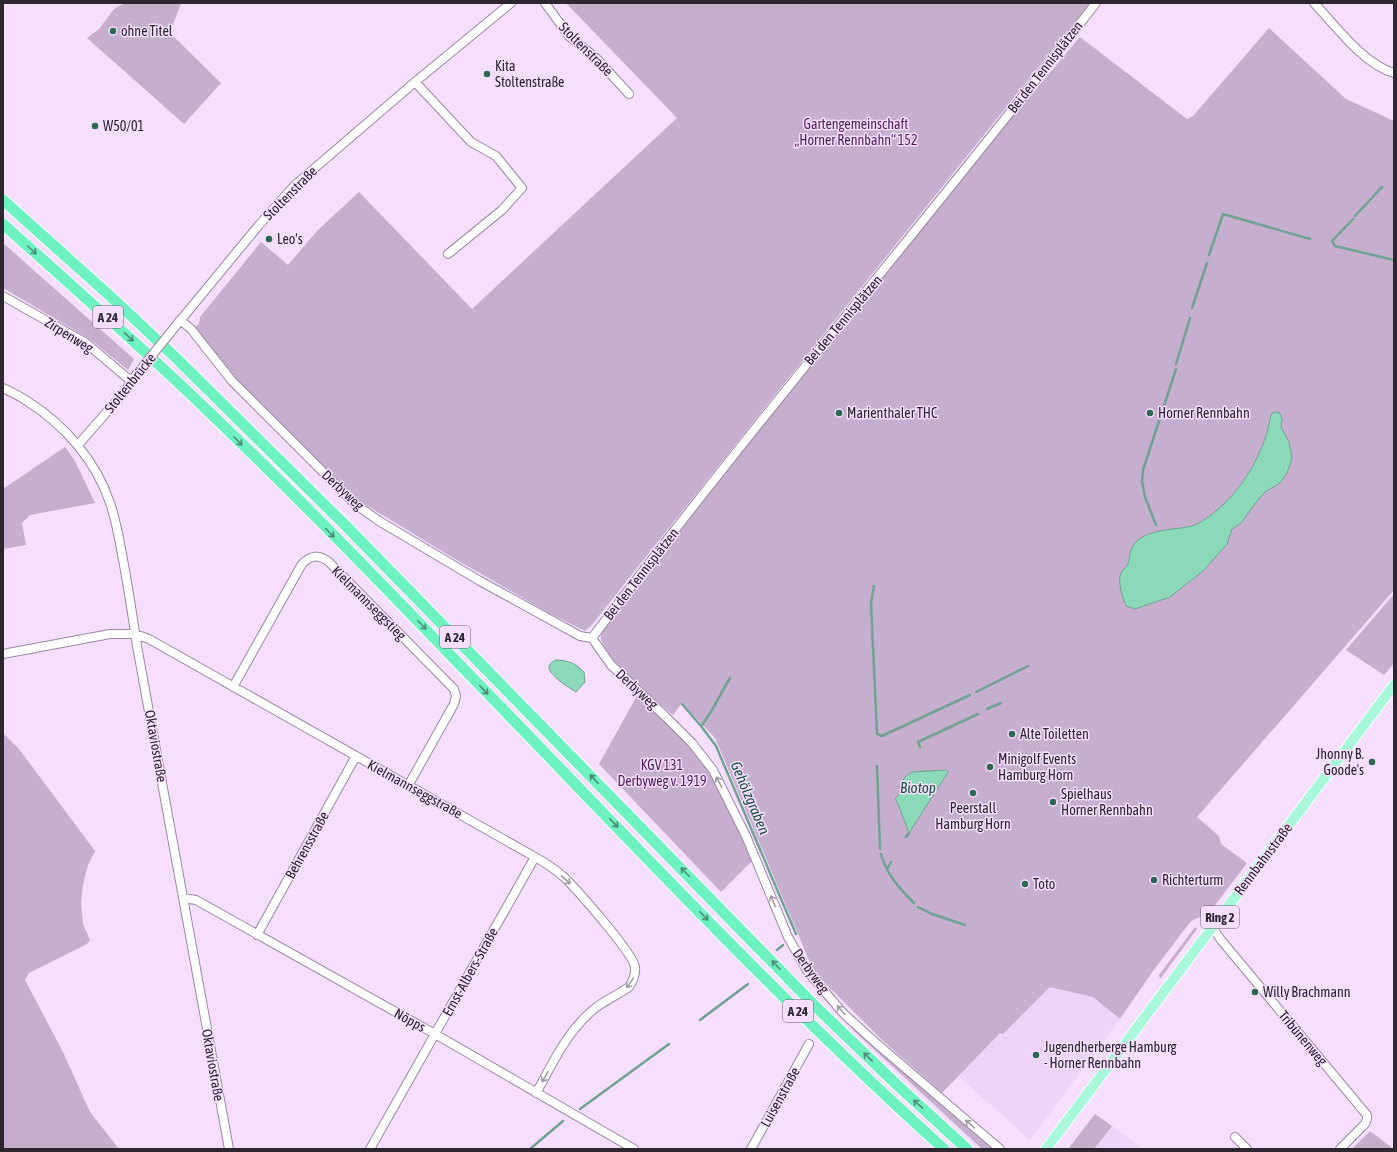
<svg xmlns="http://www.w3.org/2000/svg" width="1397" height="1152" font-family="'Asap Condensed',sans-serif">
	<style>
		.built { fill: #eed3f8 }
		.green { fill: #c6aecf }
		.water { fill: #8cd9ba; stroke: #70a391 }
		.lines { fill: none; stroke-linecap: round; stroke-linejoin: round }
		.stream { stroke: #70a391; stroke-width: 2.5 }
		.minor-casing { stroke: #9c87a4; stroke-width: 10 }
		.major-casing { stroke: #fff; stroke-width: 12 }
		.highway-casing { stroke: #fff; stroke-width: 13 }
		.minor { stroke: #fff; stroke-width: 8 }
		.major { stroke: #a8f7da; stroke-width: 10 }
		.highway { stroke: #6ef2c2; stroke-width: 11 }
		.minor-bridge-casing { stroke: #9c87a4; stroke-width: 10; stroke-linecap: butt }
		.minor-bridge { stroke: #fff; stroke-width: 8 }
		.oneway { stroke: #4e8c79 }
		.oneway2 { stroke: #a09da2 }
		.poi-dot { fill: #2b6751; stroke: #f6dffe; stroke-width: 1.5 }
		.labels { text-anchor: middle; stroke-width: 3; stroke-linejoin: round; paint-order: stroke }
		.shield { fill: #f6dffe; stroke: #695d6e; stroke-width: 1 }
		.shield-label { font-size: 13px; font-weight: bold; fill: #2d2530 }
		.poi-label { font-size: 14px; fill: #2d2530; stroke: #f6dffe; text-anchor: start }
		.street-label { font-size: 14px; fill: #2d2530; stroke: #f6dffe }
		.park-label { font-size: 14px; fill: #4f1e5f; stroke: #f6dffe }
		.water-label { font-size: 15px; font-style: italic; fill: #195541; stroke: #f6dffe }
	</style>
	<rect width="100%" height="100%" fill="#f6dffe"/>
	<path class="built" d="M1050 987 1093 997 1120 1019 1030 1140 958 1076 1000 1032 1003 1034Z
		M1095 1114 1114 1127 1142 1149H1068Z"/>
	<path class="green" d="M125 3H181L170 33 221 83 184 124 87 38 99 29 114 9Z
		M566 3H802L801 5 803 3H1090L758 416 591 626 585 631 549 613 450 556 351 496 233 378 195 327 199 324 200 317 261 242 288 265 318 230 359 192 472 309 677 118Z
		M1269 28 1346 99 1394 121V590L1197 817 1219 836 1221 844 1247 863 1209 913 1191 921 1153 971 1120 1019 1093 997 1050 987 1003 1034 1000 1033 942 1093 882 1040 814 972 715 738 682 703 673 715C655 700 606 660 601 639 600 634 602 631 604 627L911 237 1080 37 1187 119 1193 116Z
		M3 243 134 359 128 370 91 340 3 288Z
		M65 447 75 461 95 503 30 515 22 523 26 545 3 549V489Z
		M1394 594V663L1384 675 1346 650Z
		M638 694 690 745 714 777 735 818 753 860 721 892 599 764Z
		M3 733 19 749 95 851 88 865 83 884 81 903 83 924 90 940 87 944 29 973 25 980 63 1052 90 1112 119 1149H3Z
		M1195 927 1197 929 1160 979 1159 975Z
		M854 1026 996 1149H982L853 1030Z
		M1095 1114 1112 1126 1094 1149H1068Z
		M1370 1131 1391 1147 1390 1149H1352Z"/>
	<path class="water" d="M1279 412 1282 419 1281 427 1289 442 1292 458 1287 473 1280 483 1265 492 1257 501 1241 523 1232 529 1227 544 1203 571 1170 597 1135 609 1126 606C1123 598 1117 581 1121 573 1122 570 1125 568 1127 566 1130 560 1129 552 1133 546 1145 527 1177 531 1195 525 1202 522 1210 516 1216 511 1240 491 1257 464 1267 433 1269 427 1269 420 1272 413Z
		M555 660C567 660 576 663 584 672L585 682 576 692C569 688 549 675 549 667 549 663 553 662 555 660Z
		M946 770 948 772 909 833 898 804 895 799 902 790 899 787 905 777 912 772Z"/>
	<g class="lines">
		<path class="stream" d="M1355 216 1382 187
			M1353 219 1332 241 1335 246 1394 260
			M1209 255 1223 214 1310 239
			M1192 308 1207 263
			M1176 364 1190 318
			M1156 525 1145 497 1142 481 1143 470 1176 369
			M874 586 871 603 877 734 882 736 970 695
			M730 678C720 694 713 712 701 726L716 746 796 934
			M976 692 1028 666
			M682 704 701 726
			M987 709 1001 703
			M920 747 918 742 978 714
			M877 766 880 849
			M906 837 909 833
			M881 854C887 875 899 888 914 903
			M887 869 891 862
			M918 907 932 914 965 925
			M777 950 783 945
			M700 1020 748 984
			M580 1109 669 1044
			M530 1149 563 1121"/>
		<g class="minor-casing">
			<path id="minor" d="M545 3 569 36 596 58 629 94
				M1314 3C1336 26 1363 64 1394 73
				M415 82 471 142 496 156 522 188 502 210 448 254
				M3 296 86 343 131 381
				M180 320 191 329 232 381 355 504 379 521 480 581 580 636 592 638 611 665 666 717 692 743 713 770 746 836 788 937 808 972 844 1014 876 1043 1000 1149
				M170 333 259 225 295 185 415 82 511 3
				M3 388C11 392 20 396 27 401 65 425 96 461 110 503 117 523 120 544 124 565 129 592 133 619 137 646L229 1149
				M78 445 126 390 131 381 141 369
				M592 638C754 422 931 217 1096 3
				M3 654 110 634H135L149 639 535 857C546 863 556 870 565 878 578 891 633 953 635 967 636 975 633 981 629 987 618 995 605 1000 594 1009 567 1031 553 1063 536 1093
				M233 687 302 564C312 554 319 555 329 562L454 689 456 696 454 704 408 786
				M183 898 196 900 435 1034 634 1149
				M1212 927 1221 940 1367 1115V1119L1365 1124 1340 1149
				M257 935 356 756
				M1235 1137 1247 1149
				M370 1149 535 857
				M751 1149 809 1044"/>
		</g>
		<g class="major-casing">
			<path id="major" d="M1046 1149 1394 685"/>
		</g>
		<g class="highway-casing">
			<path id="highway" d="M3 200 110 296 175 357 347 527 816 1007 896 1084 967 1149
				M3 224C72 286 142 347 209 412 295 494 378 580 461 666 620 829 775 997 944 1149"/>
		</g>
		<use href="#minor" class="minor"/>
		<use href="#major" class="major"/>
		<use href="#highway" class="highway"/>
		<g class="minor-bridge-casing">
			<path id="minor-bridge" d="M141 369 170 333"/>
		</g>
		<use href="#minor-bridge" class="minor-bridge"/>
	</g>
	<defs><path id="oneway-shaft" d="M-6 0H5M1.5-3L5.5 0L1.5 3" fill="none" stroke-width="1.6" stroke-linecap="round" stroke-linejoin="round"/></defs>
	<g class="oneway">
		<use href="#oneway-shaft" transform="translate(32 250) rotate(42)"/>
		<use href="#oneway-shaft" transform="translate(129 337) rotate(43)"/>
		<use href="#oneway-shaft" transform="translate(238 441) rotate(45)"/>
		<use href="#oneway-shaft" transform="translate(330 533) rotate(45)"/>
		<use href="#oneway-shaft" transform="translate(422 625) rotate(45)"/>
		<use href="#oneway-shaft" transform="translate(484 690) rotate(46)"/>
		<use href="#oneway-shaft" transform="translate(594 779) rotate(-134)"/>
		<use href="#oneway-shaft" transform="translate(614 823) rotate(46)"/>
		<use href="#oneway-shaft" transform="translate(685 872) rotate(-134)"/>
		<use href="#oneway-shaft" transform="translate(704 916) rotate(46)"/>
		<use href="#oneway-shaft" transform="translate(776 965) rotate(-134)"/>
		<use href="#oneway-shaft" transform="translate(868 1057) rotate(-136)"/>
		<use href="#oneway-shaft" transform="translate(918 1104) rotate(-138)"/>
	</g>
	<g class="oneway2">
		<use href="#oneway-shaft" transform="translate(719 782) rotate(-118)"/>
		<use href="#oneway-shaft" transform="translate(566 880) rotate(43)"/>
		<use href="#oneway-shaft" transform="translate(773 901) rotate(-112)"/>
		<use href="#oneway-shaft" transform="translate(630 983) rotate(125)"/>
		<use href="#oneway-shaft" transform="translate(841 1010) rotate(-132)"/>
		<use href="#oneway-shaft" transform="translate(545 1077) rotate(119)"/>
		<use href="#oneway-shaft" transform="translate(970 1124) rotate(-139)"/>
	</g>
	<g class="poi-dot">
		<circle cx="113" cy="31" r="4"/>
		<circle cx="487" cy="74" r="4"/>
		<circle cx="95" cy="126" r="4"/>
		<circle cx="269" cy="239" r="4"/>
		<circle cx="839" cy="413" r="4"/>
		<circle cx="1150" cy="413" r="4"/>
		<circle cx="1012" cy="734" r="4"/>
		<circle cx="1372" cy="762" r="4"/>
		<circle cx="990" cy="767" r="4"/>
		<circle cx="973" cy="793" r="4"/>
		<circle cx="1053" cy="802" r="4"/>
		<circle cx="1154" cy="880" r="4"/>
		<circle cx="1025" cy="884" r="4"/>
		<circle cx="1255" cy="992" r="4"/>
		<circle cx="1036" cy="1055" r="4"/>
	</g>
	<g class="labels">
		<g class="shield">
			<rect x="93" y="306" width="30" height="22" rx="3"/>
			<rect x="440" y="626" width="30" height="22" rx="3"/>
			<rect x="1201" y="906" width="38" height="22" rx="3"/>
			<rect x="783" y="1000" width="30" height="22" rx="3"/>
		</g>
		<g class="shield-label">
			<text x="108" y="322">A 24</text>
			<text x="455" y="642">A 24</text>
			<text x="1220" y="922">Ring 2</text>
			<text x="798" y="1016">A 24</text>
		</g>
		<g class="poi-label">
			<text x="121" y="36">ohne Titel</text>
			<text x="495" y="71">Kita<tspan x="495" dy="16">Stoltenstraße</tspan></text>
			<text x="103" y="131">W50/01</text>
			<text x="277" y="244">Leo‘s</text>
			<text x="847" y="418">Marienthaler THC</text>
			<text x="1158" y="418">Horner Rennbahn</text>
			<text x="1020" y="739">Alte Toiletten</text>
			<text x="1364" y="759" text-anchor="end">Jhonny B.<tspan x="1364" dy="16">Goode's</tspan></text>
			<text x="998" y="764">Minigolf Events<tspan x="998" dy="16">Hamburg Horn</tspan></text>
			<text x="1061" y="799">Spielhaus<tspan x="1061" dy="16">Horner Rennbahn</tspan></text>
			<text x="973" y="813" text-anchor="middle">Peerstall<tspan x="973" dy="16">Hamburg Horn</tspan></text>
			<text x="1162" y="885">Richterturm</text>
			<text x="1033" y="889">Toto</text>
			<text x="1263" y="997">Willy Brachmann</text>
			<text x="1044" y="1052">Jugendherberge Hamburg<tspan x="1044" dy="16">- Horner Rennbahn</tspan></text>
		</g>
		<g class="street-label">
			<text transform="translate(586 49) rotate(45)" y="5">Stoltenstraße</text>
			<text transform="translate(1045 67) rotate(-52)" y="5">Bei den Tennisplätzen</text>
			<text transform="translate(290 193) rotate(-45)" y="5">Stoltenstraße</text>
			<text transform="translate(843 320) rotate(-50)" y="5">Bei den Tennisplätzen</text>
			<text transform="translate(69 335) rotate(32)" y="5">Zirpenweg</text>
			<text transform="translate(130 383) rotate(-51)" y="5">Stoltenbrücke</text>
			<text transform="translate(343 490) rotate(43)" y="5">Derbyweg</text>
			<text transform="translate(641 574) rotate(-52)" y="5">Bei den Tennisplätzen</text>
			<text transform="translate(369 603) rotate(45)" y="5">Kielmannseggstieg</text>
			<text transform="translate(637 689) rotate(43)" y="5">Derbyweg</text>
			<text transform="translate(156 746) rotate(80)" y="5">Oktaviostraße</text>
			<text transform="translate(415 789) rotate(29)" y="5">Kielmannseggstraße</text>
			<text transform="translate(307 845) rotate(-61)" y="5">Behrensstraße</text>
			<text transform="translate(1263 859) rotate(-53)" y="5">Rennbahnstraße</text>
			<text transform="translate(811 971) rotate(54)" y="5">Derbyweg</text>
			<text transform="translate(470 972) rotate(-61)" y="5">Ernst-Albers-Straße</text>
			<text transform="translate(410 1020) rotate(29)" y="5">Nöpps</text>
			<text transform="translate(1303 1038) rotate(50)" y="5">Tribünenweg</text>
			<text transform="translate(213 1065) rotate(80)" y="5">Oktaviostraße</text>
			<text transform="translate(780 1097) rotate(-61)" y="5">Luisenstraße</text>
		</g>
		<g class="park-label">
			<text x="856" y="129">Gartengemeinschaft<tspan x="856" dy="16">„Horner Rennbahn“ 152</tspan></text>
			<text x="662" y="770">KGV 131<tspan x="662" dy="16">Derbyweg v. 1919</tspan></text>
		</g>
		<g class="water-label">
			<text x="918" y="793">Biotop</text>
			<text transform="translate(750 798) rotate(67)" y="5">Gehölzgraben</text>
		</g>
	</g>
	<rect width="1397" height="1152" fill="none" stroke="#2d2530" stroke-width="8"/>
</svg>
